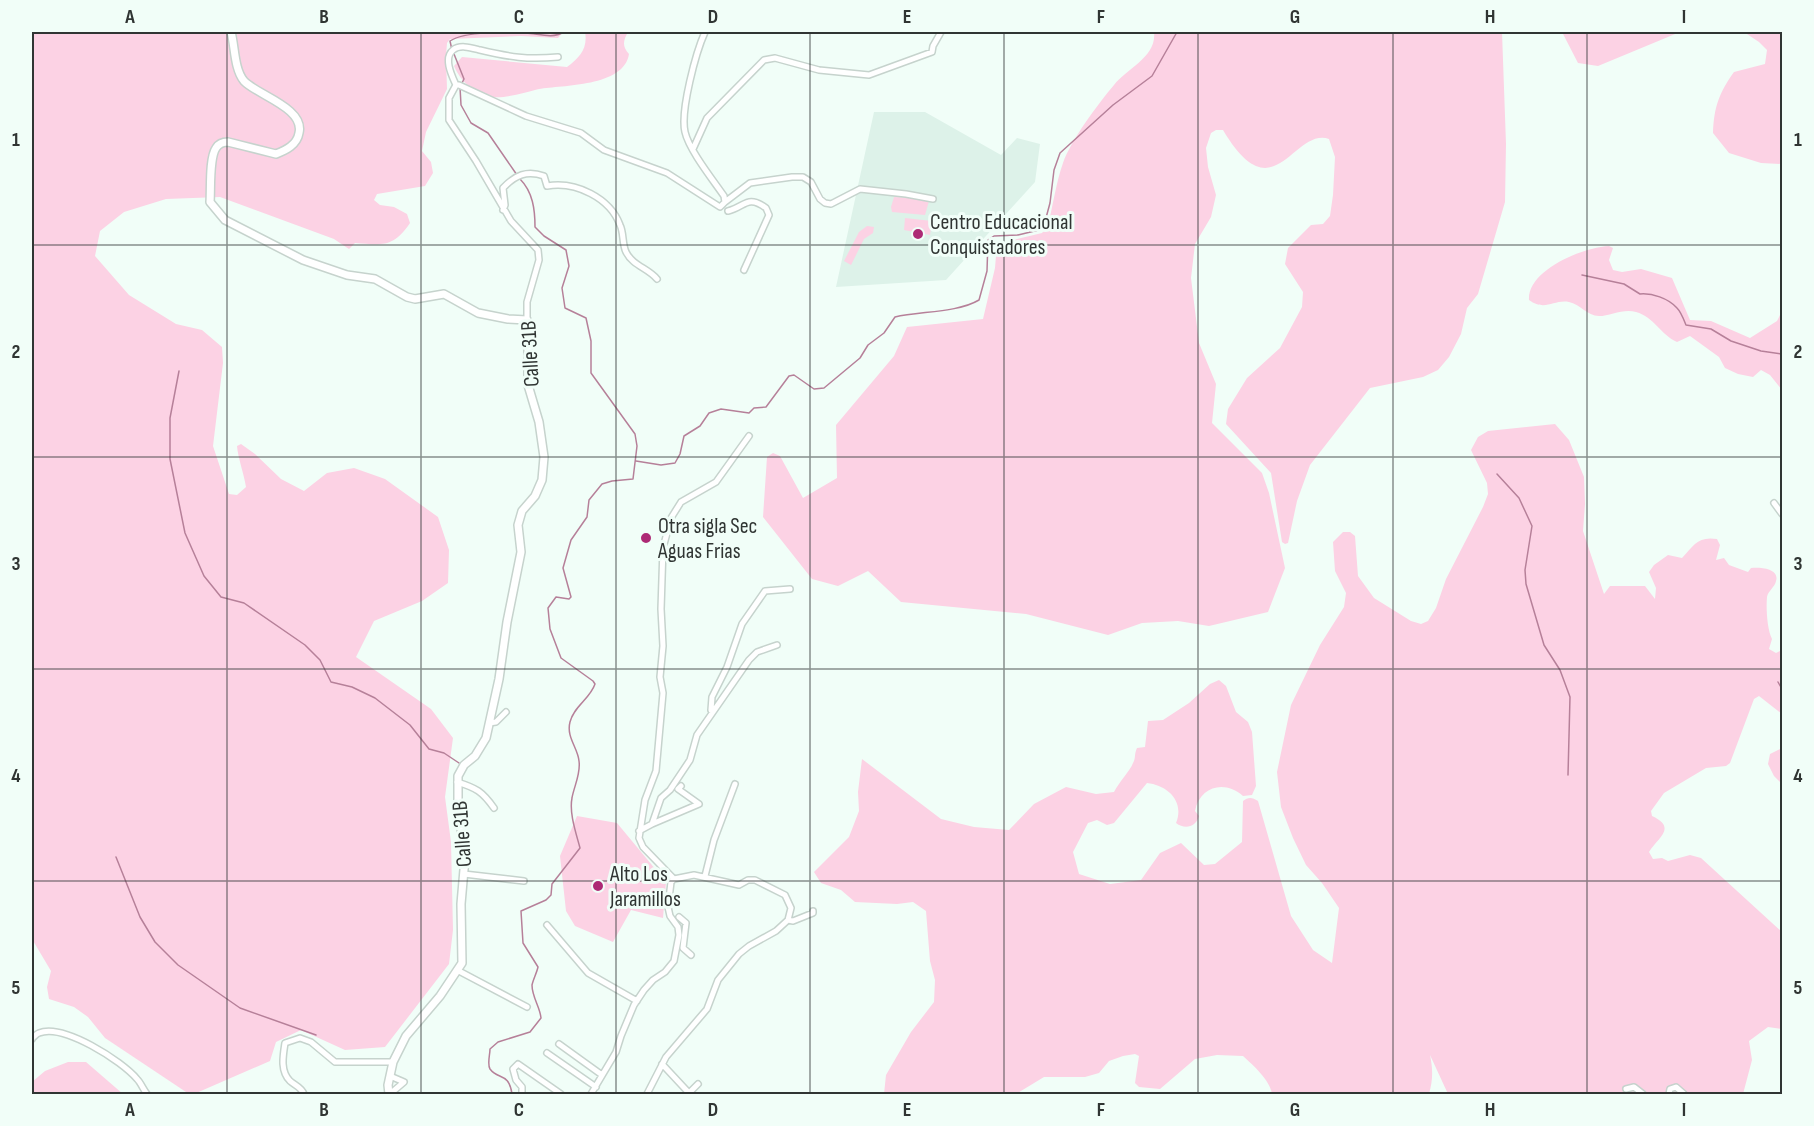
<svg xmlns="http://www.w3.org/2000/svg" width="1814" height="1126" font-family="'Sofia Sans Condensed',sans-serif">
	<style>
		.built { fill: #ddf2e9 }
		.green { fill: #fcd2e4 }
		.lines { fill: none; stroke-linecap: round; stroke-linejoin: round }
		.stream { stroke: #b68099; stroke-width: 1.5 }
		.minor-casing { stroke: #c6d3cd; stroke-width: 8 }
		.tertiary-casing { stroke: #c6d3cd; stroke-width: 10 }
		.minor { stroke: #fff; stroke-width: 5 }
		.tertiary { stroke: #fff; stroke-width: 7 }
		.grid { fill: none; stroke: #303533; stroke-width: 1.5; stroke-opacity: 0.55 }
		.poi-dot { fill: #ad2a75; stroke: #f1fef8; stroke-width: 2 }
		.labels { text-anchor: middle; stroke-width: 6; stroke-linejoin: round; paint-order: stroke }
		.poi-label { font-size: 22px; fill: #303533; stroke: #f1fef8; text-anchor: start }
		.street-label { font-size: 22px; fill: #303533; stroke: #f1fef8 }
		.neatline { fill: none; stroke: #303533; stroke-width: 2 }
		.grid-label { font-size: 20px; text-anchor: middle; font-weight: bold; fill: #303533 }
	</style>
	<rect width="100%" height="100%" fill="#f1fef8"/>
	<path class="built" d="M874 112H925L1001 155 1017 138 1040 144 1035 182 946 280 836 287Z"/>
	<path class="green" d="M32 32H563L558 38 521 36 450 39 447 43 446 56 447 89 426 132 422 151 431 162 433 173 425 186 377 194 374 200 380 205 394 207 407 214 410 223C393 248 382 245 355 243L349 249 334 239 220 197 166 199 124 212 100 231 95 256 129 295 176 324 202 330 222 347 223 363 213 446 229 494 237 495 246 487C244 474 238 458 237 446L241 444 255 454 281 479 304 491 327 473 354 468 385 479 438 517 449 550 448 583 422 601 374 621 356 657 431 709 453 738 445 797 451 842 453 930 449 964 385 1047 345 1050 301 1030 276 1042 270 1061 194 1094H189L105 1038 88 1017 74 1007 49 999 47 987 51 971 32 939Z
		M585 32H628C623 41 622 46 629 54 624 87 562 85 539 89 527 92 504 99 493 97 475 93 461 83 454 66L462 57 567 67C580 57 588 48 585 32Z
		M1154 32H1502L1506 144 1505 202 1478 294 1467 308 1461 334 1449 357 1438 370 1423 377 1370 388 1310 465 1297 501 1288 543 1285 544 1282 542 1271 473 1226 424 1228 409 1247 378 1280 348 1302 307 1303 292 1285 264 1288 248 1311 225 1323 224 1330 216 1333 195 1335 157 1329 139C1293 127 1274 216 1223 130H1216L1211 133 1206 148 1208 167 1216 195 1211 217 1195 244 1191 278 1199 343 1216 384 1212 423 1262 473 1269 493 1285 568 1268 612 1209 626 1178 621 1142 623 1108 635 1026 614 901 602 868 571 838 586 812 579 763 517 767 457 773 453 780 456 803 498 837 478 836 425 894 356 907 327 983 319 995 268 997 244 1042 233 1048 226C1053 205 1056 183 1063 163 1071 140 1098 104 1114 85 1127 68 1157 57 1154 32Z
		M1562 32H1680L1598 66 1578 63Z
		M1744 32H1782V164L1761 163 1729 153 1713 133C1714 107 1719 93 1734 72L1765 64 1767 50 1759 42Z
		M894 197 915 198 929 201 925 215 892 212 891 207Z
		M905 218 932 221 930 235 904 230Z
		M867 226 874 227 873 233 864 239 851 265 844 261 859 232Z
		M1609 246 1613 248 1609 260 1613 270 1622 272 1641 269 1672 278 1690 320 1711 321 1750 338 1777 321 1782 311V390L1770 375 1761 370 1753 377 1738 374 1725 368 1719 357 1690 336 1677 342C1661 335 1654 317 1636 312 1624 308 1610 316 1599 316 1587 316 1580 304 1569 302 1554 299 1545 312 1529 300 1527 270 1584 247 1609 246Z
		M1555 424 1569 440 1584 477 1585 504 1583 531 1604 594 1610 586H1645L1655 599 1656 588 1649 572 1654 565 1668 555 1682 558C1694 545 1698 536 1717 539L1720 545 1716 560 1724 558 1729 565 1748 572 1751 568C1759 567 1780 568 1776 581 1775 587 1768 591 1767 597 1766 608 1767 629 1772 639L1769 649 1776 653 1782 650V714L1759 696 1754 699 1730 763 1726 766 1706 768 1664 793 1651 811 1652 816C1678 828 1657 838 1649 852L1653 859 1662 858 1668 861 1690 855 1701 858 1782 932V1029L1768 1027 1749 1041 1752 1060 1743 1094H1448L1430 1055C1433 1069 1433 1080 1429 1094H1272C1270 1080 1253 1065 1243 1056L1217 1055 1195 1059 1160 1089 1139 1087 1135 1083 1139 1056 1135 1054 1123 1056 1109 1061 1099 1073 1085 1077H1044L1016 1094H884L886 1075 911 1032 934 1002 935 980 930 961 926 911 913 902 897 904 855 902 841 890 821 883 814 872 849 837 859 811 858 792 862 759 941 819 974 827 1009 830 1034 804 1066 787 1096 794 1114 792C1119 782 1130 771 1133 763 1136 758 1134 754 1137 748L1145 747 1148 721 1163 720 1189 703 1210 684 1219 680 1226 686 1236 712 1248 722 1252 732 1256 786 1252 795 1243 796C1225 780 1200 786 1195 811L1199 816C1196 827 1185 830 1176 823 1185 801 1167 785 1147 783L1114 823 1107 825 1097 820 1088 823 1073 852 1079 874 1110 884 1141 880 1160 853 1181 843 1204 865 1215 864 1242 842 1243 801C1248 797 1252 797 1258 801L1291 916 1313 950 1332 963 1339 908 1322 883 1306 865 1293 838 1281 807 1277 772 1291 705 1320 645 1344 607 1346 593 1335 571 1333 542 1343 532H1350L1355 536 1358 576 1374 598 1411 621 1421 624 1428 621 1436 608 1446 579 1483 507 1488 494 1487 483 1471 450 1478 437 1488 431Z
		M1782 748V784L1774 776 1768 764 1770 754Z
		M577 816 617 823 666 882 663 918 631 910 613 942 575 926 566 911 560 856Z
		M68 1062H86L123 1094H32V1082L45 1071Z"/>
	<g class="lines">
		<path class="stream" d="M452 50 450 41C465 31 508 32 526 33 540 34 552 39 564 32
			M454 54 464 79 462 83
			M460 87 461 105 471 123 488 133 517 175
			M1582 275 1624 284 1640 294C1652 293 1668 298 1677 308 1681 312 1684 320 1686 325L1711 329 1731 341 1761 351 1782 354
			M179 371 170 418V459L185 533 204 576 221 597 244 603 305 645 320 660 331 682 352 687 375 698 410 725 429 749 444 753 459 763
			M636 461 661 465 675 463 680 454 684 436 700 426 709 413 721 409 749 413 754 408 766 407 789 376 794 375 814 389 824 388 860 358 868 345 884 333 895 317C920 311 957 313 979 300L987 271 988 240 994 236 1018 235 1043 229 1050 203 1054 170 1060 153 1113 105 1152 76 1177 32
			M1497 474 1519 498 1532 526 1525 570 1526 584 1544 645 1560 670 1570 697 1568 775
			M1778 682 1782 689
			M116 857 140 917 155 942 178 965 240 1008 316 1035
			M512 1094C509 1072 498 1080 490 1069 487 1064 490 1055 490 1049L498 1042 530 1032 541 1018C540 1007 532 997 532 985 533 980 537 972 538 967L523 943 521 911 546 900 551 895 552 884 580 848C576 833 569 813 572 798 574 786 581 774 579 761 578 748 566 737 570 722 574 706 590 699 595 684L593 681 561 658 550 629 548 608 556 597 569 599 571 597 563 568 571 540 587 517 589 500 602 484 612 481 633 479 637 446 635 434 591 373V341L586 318 565 308 562 288 569 266 566 250 544 236 535 227C535 210 533 192 520 179"/>
		<g class="minor-casing">
			<path id="minor" d="M456 85C452 76 443 58 453 50 460 44 472 48 480 50 510 57 527 60 558 57
				M693 149 707 118 764 60 775 58 819 70 869 75 932 52 933 46 941 32
				M725 202 750 183 792 177H803L811 182 820 199 825 203 831 204 860 189 906 194 933 199
				M503 210 505 205 503 188C515 175 527 170 544 176L547 186C576 181 610 198 620 225 624 233 622 244 626 252 633 266 648 268 657 279
				M728 211C745 207 747 194 766 208L769 215 744 270
				M527 320V302L539 260 538 250 511 221 476 161 449 120V98L456 85H459L526 116 581 133 604 150 667 173 720 207 725 202 724 196C713 180 689 150 685 132 680 111 696 52 705 32
				M1774 503 1782 514
				M711 710 712 697 727 667 742 624 765 591 790 589
				M489 723 496 722 506 712
				M457 782C476 788 482 791 494 808
				M652 824 699 804 678 789 681 786
				M639 831 652 824 661 798 670 790 690 760 697 735 749 660 757 652 777 645
				M464 874 524 881
				M705 876 714 840 735 784
				M674 879 643 847 639 838 645 800 656 771 663 693 660 677 663 646 661 609 663 548 671 518 681 502 716 482 749 436
				M679 917 686 923 683 948 691 955
				M788 920 793 921 813 913V911
				M547 925 588 973 637 1001
				M457 970 527 1007
				M32 1039C32 1038 38 1033 39 1033 63 1023 122 1061 137 1079 141 1083 143 1089 147 1094
				M559 1044 602 1075
				M547 1053 596 1087
				M662 1064 689 1093
				M390 1076 404 1082 390 1094
				M1626 1089 1634 1087 1643 1094
				M689 1093 698 1084
				M304 1094C301 1087 296 1086 290 1081 280 1071 283 1056 285 1043L300 1038 311 1042 335 1062H393
				M522 1094V1087L516 1080 513 1069 518 1064 561 1094
				M591 1094 616 1052 621 1036 634 1005 644 990 653 980 665 972 674 961 679 935 678 927 670 916 668 907 671 882 674 879 694 875 739 885 748 880H755L785 895 791 908 788 920 776 931 749 946 739 954 718 980 707 1009 666 1057 647 1094
				M1669 1094 1670 1089 1676 1087 1684 1094"/>
		</g>
		<g class="tertiary-casing">
			<path id="tertiary" d="M231 32C235 46 234 69 244 81 257 95 305 108 299 133 297 145 286 150 276 154L228 142C223 142 219 143 216 148 209 158 211 189 210 202L225 220 303 260 347 275 375 279 407 297 415 299 444 294 478 313 508 319 527 320 528 333V385L539 422 544 457 542 480 535 496 522 511 518 525 521 552 507 622 499 679 486 738 475 756 464 765 458 776V806L465 858 461 904 462 963 440 996 406 1036 393 1062 388 1085 389 1094"/>
		</g>
		<use href="#minor" class="minor"/>
		<use href="#tertiary" class="tertiary"/>
	</g>
	<path class="grid" d="M227 32V1094M421 32V1094M616 32V1094M810 32V1094M1004 32V1094M1198 32V1094M1393 32V1094M1587 32V1094M32 245H1782M32 457H1782M32 669H1782M32 881H1782"/>
	<g class="poi-dot">
		<circle cx="918" cy="234" r="6"/>
		<circle cx="646" cy="538" r="6"/>
		<circle cx="598" cy="886" r="6"/>
	</g>
	<g class="labels">
		<g class="poi-label">
			<text x="930" y="229">Centro Educacional<tspan x="930" dy="25">Conquistadores</tspan></text>
			<text x="658" y="533">Otra sigla Sec<tspan x="658" dy="25">Aguas Frias</tspan></text>
			<text x="610" y="881">Alto Los<tspan x="610" dy="25">Jaramillos</tspan></text>
		</g>
		<g class="street-label">
			<text transform="translate(529 354) rotate(-93)" y="8">Calle 31B</text>
			<text transform="translate(461 834) rotate(-94)" y="8">Calle 31B</text>
		</g>
	</g>
	<rect width="1814" height="1126" fill="none" stroke="#f1fef8" stroke-width="66"/>
	<rect x="33" y="33" width="1748" height="1060" class="neatline"/>
	<g class="grid-label">
		<text x="130" y="23">A</text>
		<text x="324" y="23">B</text>
		<text x="519" y="23">C</text>
		<text x="713" y="23">D</text>
		<text x="907" y="23">E</text>
		<text x="1101" y="23">F</text>
		<text x="1295" y="23">G</text>
		<text x="1490" y="23">H</text>
		<text x="1684" y="23">I</text>
		<text x="16" y="146">1</text>
		<text x="1798" y="146">1</text>
		<text x="16" y="358">2</text>
		<text x="1798" y="358">2</text>
		<text x="16" y="570">3</text>
		<text x="1798" y="570">3</text>
		<text x="16" y="782">4</text>
		<text x="1798" y="782">4</text>
		<text x="16" y="994">5</text>
		<text x="1798" y="994">5</text>
		<text x="130" y="1116">A</text>
		<text x="324" y="1116">B</text>
		<text x="519" y="1116">C</text>
		<text x="713" y="1116">D</text>
		<text x="907" y="1116">E</text>
		<text x="1101" y="1116">F</text>
		<text x="1295" y="1116">G</text>
		<text x="1490" y="1116">H</text>
		<text x="1684" y="1116">I</text>
	</g>
</svg>
